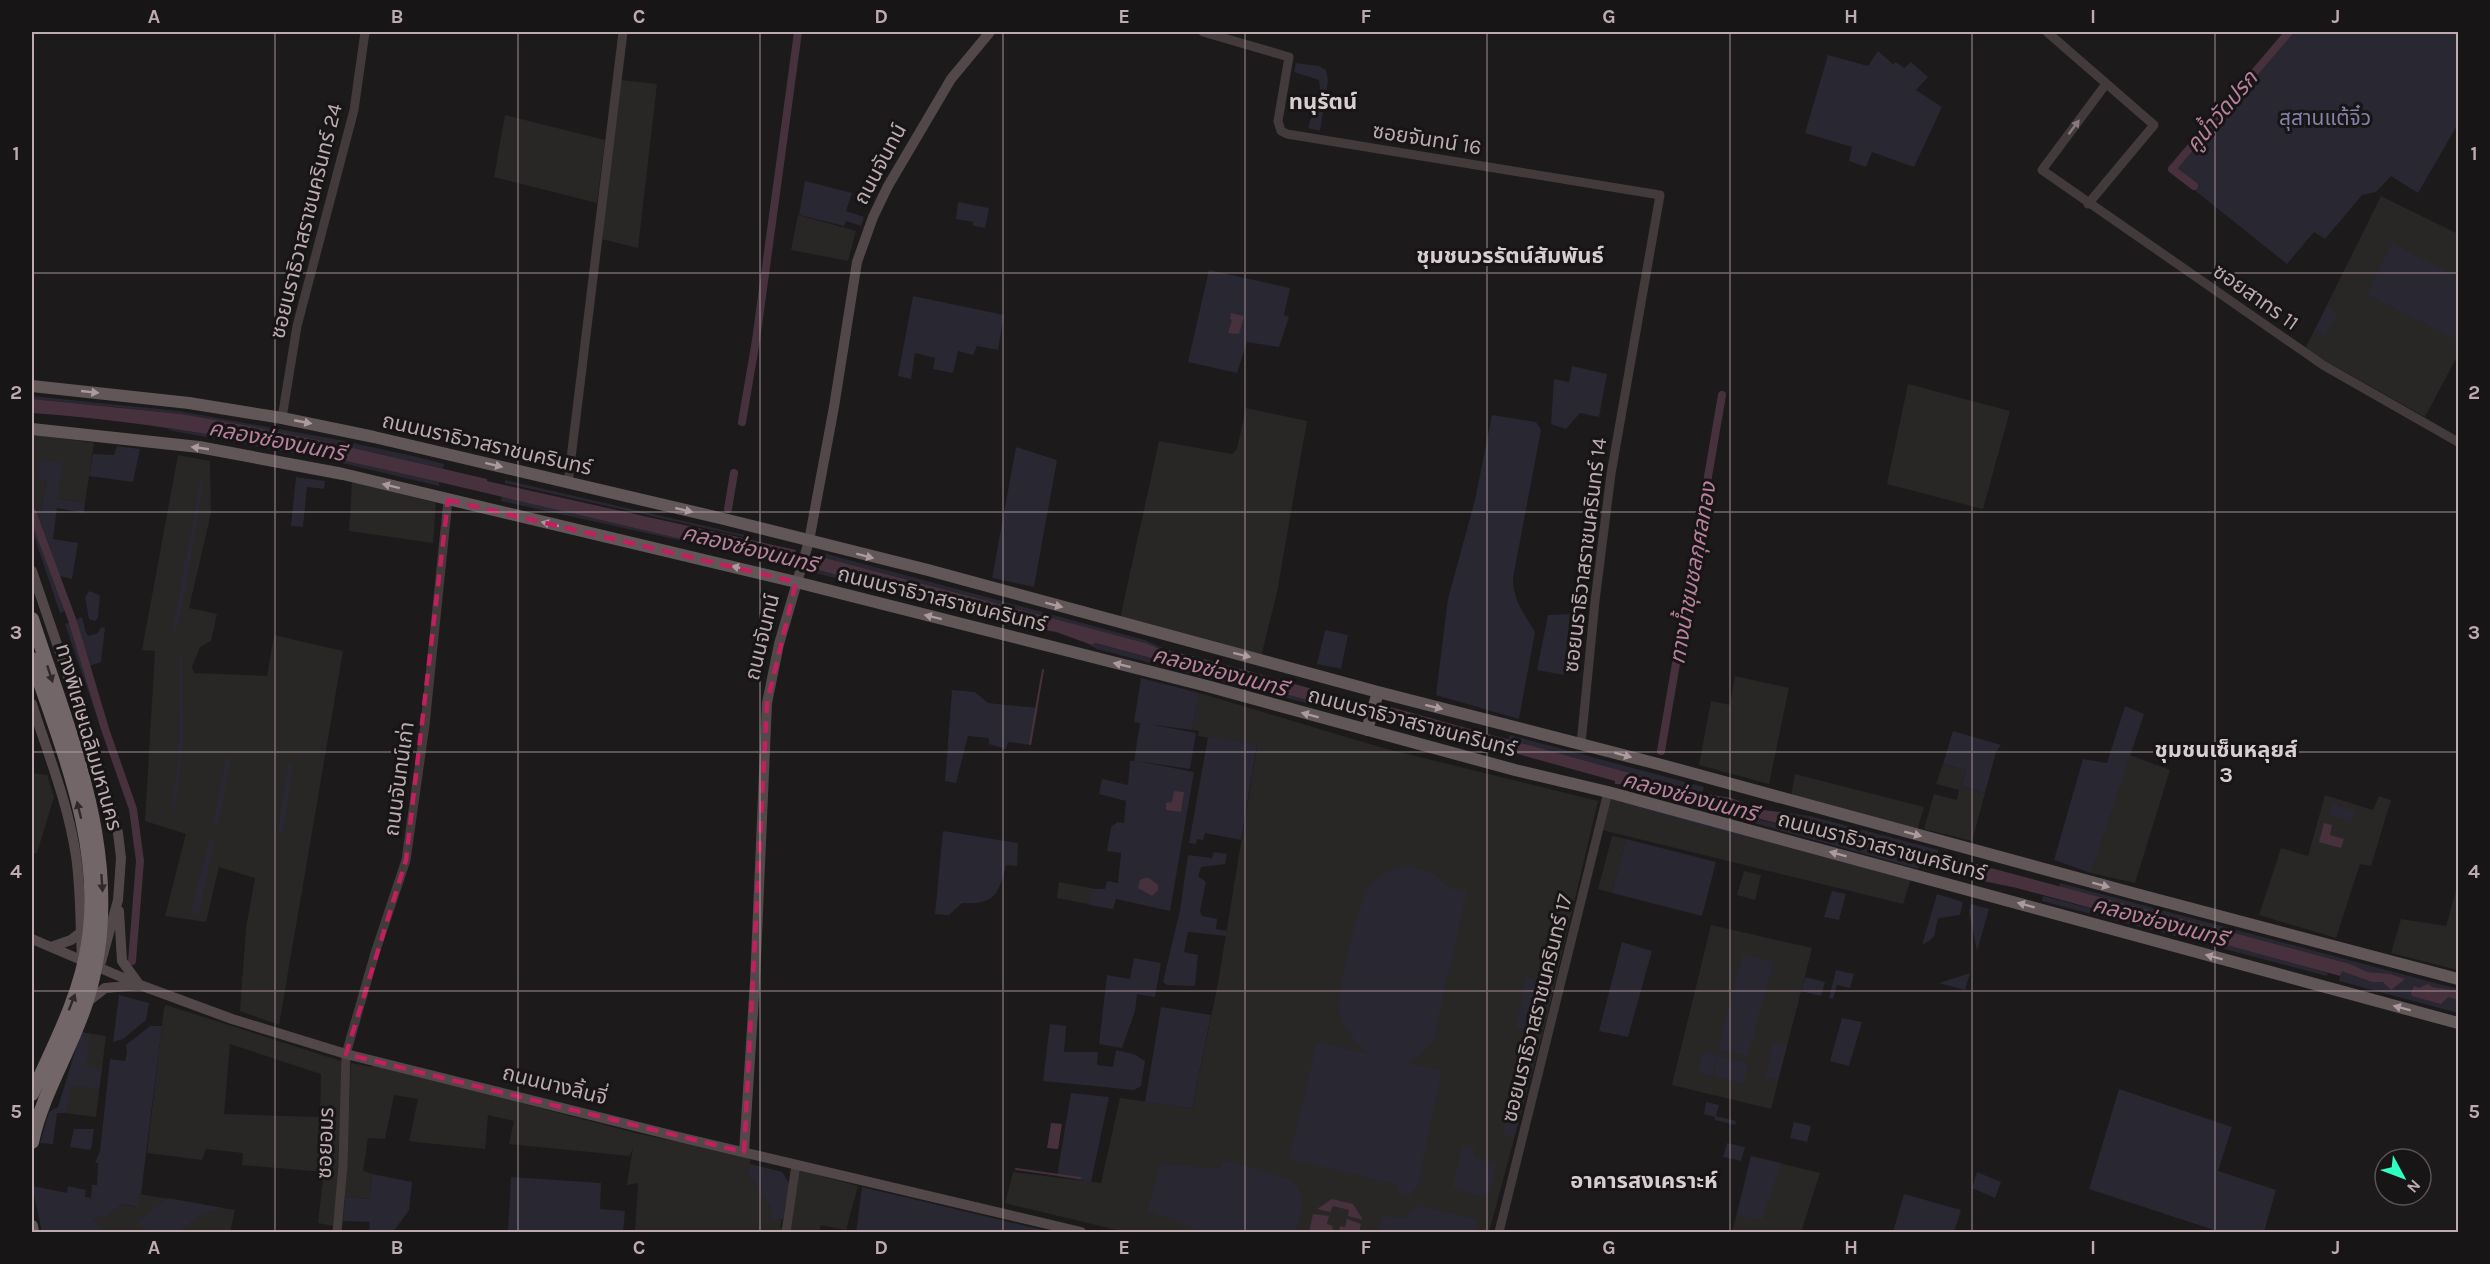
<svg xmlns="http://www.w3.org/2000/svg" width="2490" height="1264" font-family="Karla,'Noto Sans Thai',sans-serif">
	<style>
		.built { fill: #292626; fill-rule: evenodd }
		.green { fill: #292732 }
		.water { fill: #47313c }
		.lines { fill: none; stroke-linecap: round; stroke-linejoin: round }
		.stream { stroke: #47313c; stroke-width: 2 }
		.canal { stroke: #47313c; stroke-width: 8 }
		.tertiary { stroke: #423a3b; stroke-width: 9 }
		.secondary { stroke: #52484a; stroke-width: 10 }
		.primary { stroke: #615658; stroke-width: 12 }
		.motorway-bridge { stroke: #736669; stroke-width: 14 }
		.oneway { fill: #86787b }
		.oneway2 { fill: #ab9a9e }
		.oneway3 { fill: #2e292a }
		.marked { fill: none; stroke: #c21f5f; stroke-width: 4.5; stroke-dasharray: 12 8; stroke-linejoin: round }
		.grid { fill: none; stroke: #bdabb0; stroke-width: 1.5; stroke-opacity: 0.55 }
		.labels { text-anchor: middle; stroke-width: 6; stroke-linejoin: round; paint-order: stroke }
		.park-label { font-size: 21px; fill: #8581a9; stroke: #171515 }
		.street-label { font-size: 21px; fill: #bdabb0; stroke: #171515 }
		.neighbourhood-label { font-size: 22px; font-weight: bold; fill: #d8cdcf; stroke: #171515 }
		.water-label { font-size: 22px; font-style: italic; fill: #b9819c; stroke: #171515 }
		.neatline { fill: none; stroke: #bdabb0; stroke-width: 2 }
		.grid-label { font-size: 20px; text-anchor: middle; font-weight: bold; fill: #bdabb0 }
	</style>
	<rect width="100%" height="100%" fill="#1c1a1a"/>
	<path class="built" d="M619 80 657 84 638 248 601 239Z
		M505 115 605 140 597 203 494 177Z
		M2381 196 2458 234V355L2425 417 2305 349Z
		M798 215 856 231 848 261 791 250Z
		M1908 384 2010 411 1983 509 1887 484Z
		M1246 408 1307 421 1277 592 1261 657 1120 619 1159 441 1232 454 1237 449Z
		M32 434 94 443 85 503 57 499 47 481 39 522 32 498Z
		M178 455 210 461 211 513 189 608 217 614 211 641 200 647 192 667 194 673 267 676 274 635 343 651 279 1025 240 1011 246 928 255 878 219 867 206 922 165 916 186 834 145 821 155 651 142 650Z
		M352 481 436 503 433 543 349 531Z
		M1735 676 1789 688 1769 784 1699 765 1711 701 1730 705Z
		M1199 693 1383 748 1598 801 1546 1021 1489 1232H1125L1005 1203 1013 1172 1101 1183 1120 1098 1192 1108 1218 983 1257 746 1198 736 1199 731 1192 730Z
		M2130 755 2170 770 2135 883 2091 873Z
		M1943 764 1966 770 1961 786 1985 793 1972 841 1924 829 1934 794 1957 800 1959 790 1936 784Z
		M32 773 47 775 54 797 37 853 32 854Z
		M1795 774 1924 807 1917 831 1791 797Z
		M2325 795 2373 810 2379 796 2391 800 2371 866 2360 864 2336 938 2259 915 2281 848 2308 856Z
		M1610 798 1911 879 1903 904 1602 830Z
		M1612 836 1626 839 1612 893 1598 889Z
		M1744 871 1761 875 1755 900 1737 895Z
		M1059 882 1116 893 1113 909 1057 898Z
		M2458 884V970L2391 953 2401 919 2446 926Z
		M1711 925 1812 948 1771 1109 1672 1085Z
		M166 1005 344 1062 339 1174 333 1226 318 1223 324 1172 242 1165 243 1153 206 1149 202 1160 147 1153 164 1008ZM230 1044 321 1074 320 1117 224 1114Z
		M81 1032 106 1036 96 1117 57 1112Z
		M351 1063 372 1067 373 1064 635 1133 751 1157 750 1164 782 1172 789 1183 780 1227 783 1229 782 1232H635L638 1183 627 1185 633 1147 630 1156 509 1144 514 1121 488 1115 485 1149 416 1142 409 1141 418 1099 394 1095 385 1139 368 1138 363 1171 372 1174 370 1199 345 1197Z
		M1751 1156 1820 1173 1801 1232H1732Z
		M800 1170 858 1186 846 1230 821 1225 819 1232H790Z
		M32 1186 136 1207 139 1194 235 1210 230 1232H43Z"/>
	<path class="green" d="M2285 32H2458V124L2418 193 2391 176 2376 192 2362 195 2325 239 2314 232 2287 264 2168 169Z
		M1878 51 1893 64 1896 62 1904 68 1911 62 1928 77 1916 90 1942 107 1914 167 1872 152 1866 167 1849 161 1852 147 1805 133 1828 55 1868 66Z
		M1296 63 1319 66 1326 70 1328 80 1320 131 1308 128 1320 89 1319 80 1294 72Z
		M805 181 852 193 846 211 864 217 861 226 846 221 844 226 799 215Z
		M958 202 989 208 985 228 973 226V222L956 219Z
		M2392 243 2458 277V332L2455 339 2367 294Z
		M1209 270 1290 288 1284 315 1289 317 1279 347 1247 342 1237 373 1188 362Z
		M913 296 1004 315 998 350 977 346 973 355 958 351 953 373 933 369 935 358 915 353 911 379 898 376Z
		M2327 307 2338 313 2325 337 2314 331Z
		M1572 366 1607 374 1599 417 1580 413 1566 429 1551 424 1554 379 1569 382Z
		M32 396 179 411 339 440 413 456 444 464 443 469 323 441 181 414 32 399Z
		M1492 415 1536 422 1541 430 1513 578C1513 600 1524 614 1535 632L1519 719 1436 695 1448 599 1475 500Z
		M165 428C258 439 349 459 439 482V486L325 459 173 431Z
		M117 446 140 449 133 482 89 476 93 454 114 455Z
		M1016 447 1057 460 1034 587 992 578Z
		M41 459 62 463 57 499 85 503 84 513 57 508 53 539 78 543 72 579 56 575 67 610 60 613 32 530V498L39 520 47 481 37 478Z
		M296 477 325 481 324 489 307 487 303 527 291 526Z
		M201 478 203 479 198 519 178 627 174 630 173 628Z
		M505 480 749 536 753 539 505 483Z
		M502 496 791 565 501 501Z
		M823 553 1083 623 1145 640 1170 651 818 556Z
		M811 568 1028 627 1027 630 816 573Z
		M89 591 100 595 98 618 95 621 89 619 85 597Z
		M1570 614 1564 675 1537 670 1548 615Z
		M82 617 86 633 89 636 98 633 101 627 105 628 101 662 89 666 108 731 103 734 65 624Z
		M1325 630 1348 635 1341 669 1317 664Z
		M1084 642 1091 645 1094 643 1356 713 1355 715C1269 694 1183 672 1097 649Z
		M180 657H182L183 740 175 812 172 810 178 761Z
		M1141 678 1199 693 1192 730 1148 724 1196 733 1190 769 1136 761 1194 772 1170 911 1116 899 1113 909 1089 905 1092 889H1105L1107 881 1118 883 1121 853 1107 851 1111 827 1117 822 1124 823 1126 801 1099 794 1102 779 1128 785 1130 761H1134L1140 723 1134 722Z
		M952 690 975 692 988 703 1038 708 1031 745 1008 742 1006 749 989 744V738L968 736 956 783 945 781Z
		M2125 706 2144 714 2091 873 2054 860 2083 759 2107 763Z
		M1953 731 2001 745 1996 752 1985 793 1961 786 1966 770 1943 764Z
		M1510 735 1704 787 1702 793 1508 740Z
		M1208 737 1257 745 1241 840 1205 833 1203 840 1197 839 1196 844 1189 843Z
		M226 758 231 759 218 826 213 825Z
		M288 765 293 766 283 832 278 831Z
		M1662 793 1920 863 1918 869 1740 819Z
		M2333 804 2355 811 2352 822 2329 815Z
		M1637 805 1780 844 1779 846 1637 808Z
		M1781 812 1810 816 1939 850 1937 854Z
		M943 831 1018 843 1017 866 1006 865C999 894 995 905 962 903L949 915 935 914Z
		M210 839 215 841 199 913 193 915 190 913Z
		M1626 839 1716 862 1702 916 1612 893Z
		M1214 852 1227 854 1225 864 1201 867 1198 876 1206 882 1200 911 1202 916 1217 919 1216 929 1227 931 1226 936 1188 932 1184 952 1198 955 1195 986 1167 985 1163 982 1180 910 1188 855 1212 858Z
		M1411 866 1434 874 1449 888 1467 892 1433 1041 1417 1058 1405 1062 1442 1071 1417 1187 1410 1195 1397 1192 1398 1185 1289 1159 1317 1042 1369 1054C1357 1043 1343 1030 1340 1013 1336 992 1358 900 1371 885 1381 872 1396 867 1411 866Z
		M2060 883 2458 989V1013L2339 981 2343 964 2059 887Z
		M1832 891 1846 894 1839 920 1824 917Z
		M1937 894 1963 902 1960 915 1939 918C1932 931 1941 936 1922 945Z
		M2043 896 2237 947 2328 973 2327 976 2042 901Z
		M1971 904 1989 909 1977 951 1969 911Z
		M1622 942 1652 951 1628 1037 1599 1031Z
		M1743 954 1773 962 1748 1056 1718 1049Z
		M1134 958 1161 963 1155 997 1137 994 1135 1011 1122 1048 1099 1044 1107 975 1130 979Z
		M1836 970 1854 974 1850 988 1837 985 1833 999 1829 998Z
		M1970 973 1965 990 1939 983Z
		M1805 977 1825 982 1821 996 1801 991Z
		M1526 978 1545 981 1532 1015 1545 1019 1542 1032 1516 1027Z
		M119 995 149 1003 146 1020 123 1039 113 1042Z
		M1161 1007 1211 1015 1192 1108 1145 1102Z
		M1842 1018 1862 1022 1849 1066 1830 1061Z
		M1050 1024 1066 1026 1064 1052H1098L1097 1065 1113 1067 1116 1050 1134 1054 1145 1061 1141 1086 1134 1090 1043 1081Z
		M150 1026H162L141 1194H139L137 1207 122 1204 106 1216 91 1218 106 1232H42L32 1186 67 1193 68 1186 86 1190 85 1197 91 1198 92 1185H97L98 1163H95L100 1151 110 1059 125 1061 127 1052 126 1045Z
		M81 1032 90 1034 87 1066 102 1068 99 1089 72 1085 66 1113H57L53 1144 40 1143 49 1112 58 1107Z
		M1773 1042 1787 1045 1778 1080 1765 1077Z
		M1703 1051 1717 1055 1711 1076 1698 1072Z
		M1718 1056 1749 1064 1743 1084 1713 1076Z
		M2119 1089 2232 1127 2218 1171 2276 1190 2264 1232H2220L2089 1189Z
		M1071 1093 1109 1097 1091 1182 1057 1176Z
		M1512 1098 1524 1101 1514 1138 1502 1135Z
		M1706 1102 1719 1105 1716 1116 1736 1121 1735 1125 1715 1120V1117L1704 1114Z
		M1794 1122 1811 1126 1807 1142 1790 1138Z
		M74 1129H94L91 1150 70 1147Z
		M1727 1143 1745 1147 1741 1161 1723 1157Z
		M1462 1145 1475 1149 1474 1157 1497 1164 1489 1193 1482 1196 1453 1188Z
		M1751 1156 1781 1163 1762 1220 1737 1215Z
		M1224 1160 1291 1179C1307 1196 1301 1213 1296 1232H1204L1147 1210 1161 1164 1220 1169Z
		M750 1164 782 1172 789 1183 783 1219 770 1220 772 1210 758 1185 748 1174Z
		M1977 1172 2001 1182 1995 1198 1972 1188Z
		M372 1174 412 1182 409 1210 393 1232H369L370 1222 343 1221 345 1197 370 1199Z
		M511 1177 601 1183 600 1209 625 1211 623 1232H508Z
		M862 1187 1052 1232H856Z
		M1904 1194 1961 1210 1954 1232H1893Z
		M168 1198 223 1208 202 1214 178 1232H147L138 1221Z
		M1417 1206 1478 1219 1474 1232H1378L1383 1216 1404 1218Z"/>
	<path class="water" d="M1231 313 1244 316 1239 334 1228 333 1232 320 1230 319Z
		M32 399 181 414 238 424 323 441 487 479V481L796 550 791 565C674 537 554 509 439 482 303 450 171 423 32 413Z
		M814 555 1145 643 1158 648C1226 663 1292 684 1359 702L1363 705 1364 711 1361 714 1356 713 1095 643 1092 645 1056 632 1028 627 811 568Z
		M1387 706 1702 793 1731 798 1763 810 1781 812 2350 964 2367 972 2390 974 2405 979 2391 990 2383 982H2372L2342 971 2340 976 2017 888 1983 881 1950 870 1649 789 1632 785 1615 784V781L1384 717 1378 712 1380 707Z
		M1174 791 1184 792 1181 812 1166 810V803L1172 802Z
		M2324 823 2332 825 2330 835 2344 839 2341 848 2319 842Z
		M1145 878H1149L1158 885V890L1152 896 1138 888 1140 880Z
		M2428 984 2432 987 2458 991V1000L2448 997 2441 1004 2412 996 2411 993 2414 986 2419 988Z
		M1051 1123 1062 1124 1058 1149 1047 1148Z
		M1332 1199 1353 1204 1363 1220 1348 1216 1349 1210 1333 1206 1330 1212 1317 1209Z
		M1313 1214 1329 1216 1327 1224 1333 1226 1332 1229 1339 1231 1340 1226 1345 1227 1347 1219 1361 1224 1359 1232H1309Z"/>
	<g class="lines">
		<path class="stream" d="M1030 744 1043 670
			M1016 1169 1080 1178"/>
		<path class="canal" d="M2194 186 2172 169 2289 32
			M742 422 756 340 798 32
			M728 509 734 473
			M32 512 73 622 105 729 133 809 140 861 132 961
			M1661 751 1722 395"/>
		<path class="tertiary" d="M1203 32 1289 57 1278 121 1281 131 1287 134 1660 195 1611 474 1595 601 1581 744
			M2047 32 2154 125 2088 204
			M2106 84 2042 170 2323 365 2458 442
			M282 418 297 326 354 110 365 32
			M568 483 623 32
			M337 1232 343 1166 346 1054 375 953 406 860 425 725 448 500
			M786 1232 796 1165
			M1499 1232 1608 792"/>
		<path class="secondary" d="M32 571 100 770 118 833 121 858 118 900 101 962
			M32 704C48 754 68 803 76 856 81 889 80 924 82 958
			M119 911 122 961 138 983
			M32 939 140 985 232 1019 346 1054 679 1137 1081 1232
			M51 947 71 940 80 933
			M86 1003 105 988 140 985
			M744 1152 755 981 767 703 779 644 809 541 834 407 857 262 873 217 888 186 951 79 990 32"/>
		<path class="primary" d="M32 386 189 403 282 418 374 437 724 519 928 570 1378 692 1658 764 2136 894 2458 979
			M32 429 199 447 343 474 796 582 1207 686 1515 770 1608 792 2458 1023
			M1367 730 1378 692
			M32 1226 33 1232"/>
		<path class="motorway-bridge" d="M32 619C73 745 129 869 86 1003 71 1050 42 1094 32 1142
			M32 659C62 749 104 847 88 944 80 997 54 1045 32 1094"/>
	</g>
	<defs><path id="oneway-solid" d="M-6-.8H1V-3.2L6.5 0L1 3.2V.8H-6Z" transform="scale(1.5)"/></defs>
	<use class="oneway" href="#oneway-solid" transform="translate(2074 127) rotate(-53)"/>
	<g class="oneway2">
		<use href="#oneway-solid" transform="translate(90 392) rotate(6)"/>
		<use href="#oneway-solid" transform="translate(303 422) rotate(11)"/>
		<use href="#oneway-solid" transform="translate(200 448) rotate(-172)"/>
		<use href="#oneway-solid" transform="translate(494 465) rotate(14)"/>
		<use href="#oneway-solid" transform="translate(391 486) rotate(-166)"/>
		<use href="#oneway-solid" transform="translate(684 510) rotate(13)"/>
		<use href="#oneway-solid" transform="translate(550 524) rotate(-167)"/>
		<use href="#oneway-solid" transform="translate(865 556) rotate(15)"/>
		<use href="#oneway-solid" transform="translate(740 568) rotate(-167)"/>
		<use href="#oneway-solid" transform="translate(1054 605) rotate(15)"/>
		<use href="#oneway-solid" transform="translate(933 617) rotate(-166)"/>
		<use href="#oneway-solid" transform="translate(1242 655) rotate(14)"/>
		<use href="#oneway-solid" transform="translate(1122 665) rotate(-166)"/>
		<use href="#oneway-solid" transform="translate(1434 707) rotate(14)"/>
		<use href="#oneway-solid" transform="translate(1310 715) rotate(-165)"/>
		<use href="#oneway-solid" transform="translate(1623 755) rotate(15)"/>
		<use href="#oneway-solid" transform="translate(1913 834) rotate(15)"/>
		<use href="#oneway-solid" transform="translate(1838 854) rotate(-165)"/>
		<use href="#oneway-solid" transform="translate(2101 885) rotate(15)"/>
		<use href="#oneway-solid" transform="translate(2026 905) rotate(-165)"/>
		<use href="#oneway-solid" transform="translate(2214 957) rotate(-165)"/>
		<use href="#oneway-solid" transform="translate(2402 1008) rotate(-165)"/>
	</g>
	<g class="oneway3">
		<use href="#oneway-solid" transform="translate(50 674) rotate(72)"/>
		<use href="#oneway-solid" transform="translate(79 810) rotate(-104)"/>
		<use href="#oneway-solid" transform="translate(102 883) rotate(86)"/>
		<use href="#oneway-solid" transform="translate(72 1002) rotate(-69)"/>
	</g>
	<path class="marked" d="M448 500 796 582 767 703 744 1152 346 1054 406 860Z"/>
	<path class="grid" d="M275 32V1232M518 32V1232M760 32V1232M1003 32V1232M1245 32V1232M1487 32V1232M1730 32V1232M1972 32V1232M2215 32V1232M32 273H2458M32 512H2458M32 752H2458M32 991H2458"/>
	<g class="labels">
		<g class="park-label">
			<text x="2325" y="125">สุสานแต้จิ๋ว</text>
		</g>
		<g class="street-label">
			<text transform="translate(1427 139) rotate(9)" y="7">ซอยจันทน์ 16</text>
			<text transform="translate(880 164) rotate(-62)" y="7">ถนนจันทน์</text>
			<text transform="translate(306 221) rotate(-76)" y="7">ซอยนราธิวาสราชนครินทร์ 24</text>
			<text transform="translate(2256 297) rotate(35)" y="7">ซอยสาทร 11</text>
			<text transform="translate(487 444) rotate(13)" y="7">ถนนนราธิวาสราชนครินทร์</text>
			<text transform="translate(1585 555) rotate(-83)" y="7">ซอยนราธิวาสราชนครินทร์ 14</text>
			<text transform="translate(942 599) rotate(14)" y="7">ถนนนราธิวาสราชนครินทร์</text>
			<text transform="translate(762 637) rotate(-76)" y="7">ถนนจันทน์</text>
			<text transform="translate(1412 722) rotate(15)" y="7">ถนนนราธิวาสราชนครินทร์</text>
			<text transform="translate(89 737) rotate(74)" y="7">ทางพิเศษเฉลิมมหานคร</text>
			<text transform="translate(399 779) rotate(-82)" y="7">ถนนจันทน์เก่า</text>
			<text transform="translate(1882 846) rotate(15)" y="7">ถนนนราธิวาสราชนครินทร์</text>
			<text transform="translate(1537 1008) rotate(-76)" y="7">ซอยนราธิวาสราชนครินทร์ 17</text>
			<text transform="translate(555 1085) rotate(14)" y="7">ถนนนางลิ้นจี่</text>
			<text transform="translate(325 1143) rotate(-88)" y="7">ซอยอมร</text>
		</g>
		<g class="neighbourhood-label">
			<text x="1323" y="109">ทนุรัตน์</text>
			<text x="1510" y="263">ชุมชนวรรัตน์สัมพันธ์</text>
			<text x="2226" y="757">ชุมชนเซ็นหลุยส์<tspan x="2226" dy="25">3</tspan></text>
			<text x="1644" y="1188">อาคารสงเคราะห์</text>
		</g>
		<g class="water-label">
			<text transform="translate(2221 111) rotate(-50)" y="8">คูน้ำวัดปรก</text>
			<text transform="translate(277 440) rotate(11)" y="8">คลองช่องนนทรี</text>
			<text transform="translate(750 548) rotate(14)" y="8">คลองช่องนนทรี</text>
			<text transform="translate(1692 573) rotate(-80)" y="8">ทางน้ำชุมชลกุศลทอง</text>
			<text transform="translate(1220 671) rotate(15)" y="8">คลองช่องนนทรี</text>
			<text transform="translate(1690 796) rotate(15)" y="8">คลองช่องนนทรี</text>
			<text transform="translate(2160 921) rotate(15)" y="8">คลองช่องนนทรี</text>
		</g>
	</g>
	<rect width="2490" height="1264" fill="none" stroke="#171515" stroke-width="66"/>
	<g transform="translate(2403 1177) rotate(131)"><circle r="28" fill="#171515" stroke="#595153" stroke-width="1.5"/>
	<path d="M0-4.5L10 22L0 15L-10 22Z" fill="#2fffc2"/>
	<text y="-9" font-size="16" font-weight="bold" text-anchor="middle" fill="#bdabb0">N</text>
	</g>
	<rect x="33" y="33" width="2424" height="1198" class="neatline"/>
	<g class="grid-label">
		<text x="154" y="23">A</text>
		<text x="397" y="23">B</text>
		<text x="639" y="23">C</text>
		<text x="881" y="23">D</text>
		<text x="1124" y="23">E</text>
		<text x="1366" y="23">F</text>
		<text x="1609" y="23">G</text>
		<text x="1851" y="23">H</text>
		<text x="2093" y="23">I</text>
		<text x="2336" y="23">J</text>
		<text x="16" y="160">1</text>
		<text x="2474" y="160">1</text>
		<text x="16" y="399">2</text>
		<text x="2474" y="399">2</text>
		<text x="16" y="639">3</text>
		<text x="2474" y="639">3</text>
		<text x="16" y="878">4</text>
		<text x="2474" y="878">4</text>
		<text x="16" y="1118">5</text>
		<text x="2474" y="1118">5</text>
		<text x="154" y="1254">A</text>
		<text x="397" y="1254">B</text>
		<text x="639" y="1254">C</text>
		<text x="881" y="1254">D</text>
		<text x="1124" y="1254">E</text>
		<text x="1366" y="1254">F</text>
		<text x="1609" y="1254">G</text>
		<text x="1851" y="1254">H</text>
		<text x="2093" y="1254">I</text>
		<text x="2336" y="1254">J</text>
	</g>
</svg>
